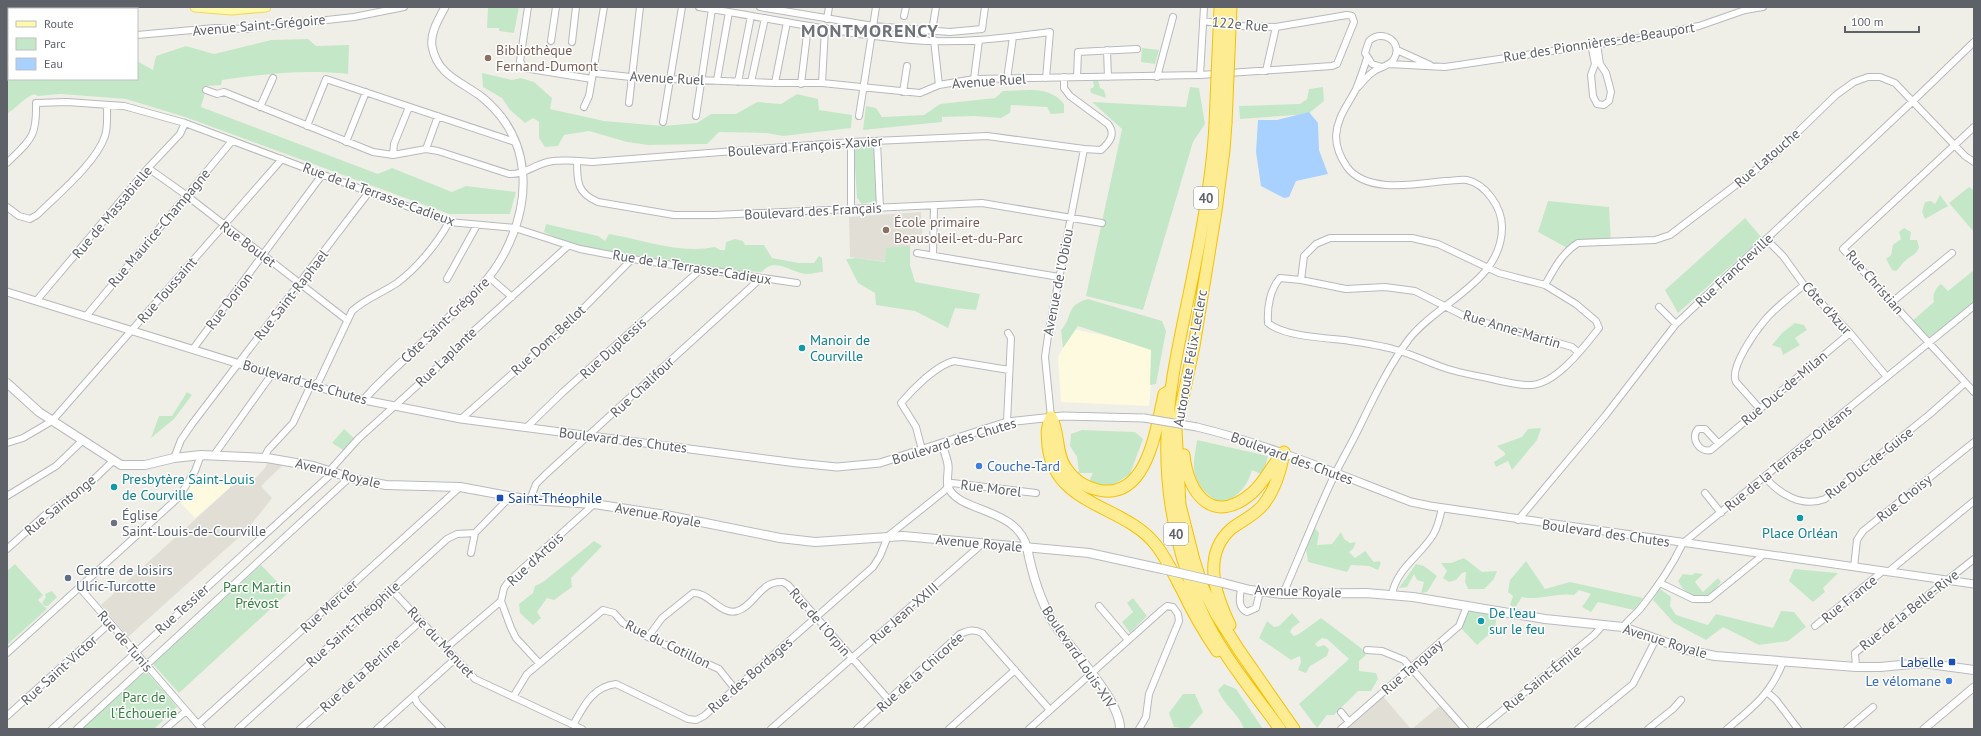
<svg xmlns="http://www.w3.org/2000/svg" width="1981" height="736" font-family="'PT Sans',sans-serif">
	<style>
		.commercial { fill: #fefadf }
		.education { fill: #e0ded5 }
		.green { fill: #c4e8c7 }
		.water { fill: #a8d1ff }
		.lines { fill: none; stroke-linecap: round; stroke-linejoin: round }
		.minor-casing { stroke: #b7b9bd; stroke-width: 8 }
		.tertiary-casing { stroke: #b7b9bd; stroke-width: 9 }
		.secondary-casing { stroke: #b8bac0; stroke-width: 10 }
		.primary-casing { stroke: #f2d65f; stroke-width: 11 }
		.motorway-casing { stroke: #f7c100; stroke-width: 13 }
		.minor { stroke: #fff; stroke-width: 6 }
		.tertiary { stroke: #fff; stroke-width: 7 }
		.secondary { stroke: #fff; stroke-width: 8 }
		.primary { stroke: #fff9ad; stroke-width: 9 }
		.motorway { stroke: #fdec92; stroke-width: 11 }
		.tertiary-bridge-casing { stroke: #b7b9bd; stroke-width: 9; stroke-linecap: butt }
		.secondary-bridge-casing { stroke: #b8bac0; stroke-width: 10; stroke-linecap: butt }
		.motorway-bridge-casing { stroke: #f7c100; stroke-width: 13; stroke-linecap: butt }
		.tertiary-bridge { stroke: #fff; stroke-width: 7 }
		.secondary-bridge { stroke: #fff; stroke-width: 8 }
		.motorway-bridge { stroke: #fdec92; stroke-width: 11 }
		.education-dot { fill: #8d6e63; stroke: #fff; stroke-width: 1.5 }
		.culture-dot { fill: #0f9aa8; stroke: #fff; stroke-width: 1.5 }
		.shop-dot { fill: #3f7fe0; stroke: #fff; stroke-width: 1.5 }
		.transit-dot { fill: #1a4fb4; stroke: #fff; stroke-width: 1.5 }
		.worship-dot { fill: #6b7280; stroke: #fff; stroke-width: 1.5 }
		.service-dot { fill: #5c6f8a; stroke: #fff; stroke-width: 1.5 }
		.labels { text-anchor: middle; stroke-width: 3; stroke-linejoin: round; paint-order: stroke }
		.shield { fill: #fff; stroke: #8e9095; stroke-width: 1 }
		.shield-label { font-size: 13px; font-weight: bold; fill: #5e6167 }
		.street-label { font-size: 14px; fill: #5e6167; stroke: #fff }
		.education-label { font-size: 14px; fill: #785e54; stroke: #fff; text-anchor: start }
		.culture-label { font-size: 14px; fill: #0d838f; stroke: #fff; text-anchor: start }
		.shop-label { font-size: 14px; fill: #366cbe; stroke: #fff; text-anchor: start }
		.transit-label { font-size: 14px; fill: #164399; stroke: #fff; text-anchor: start }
		.worship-label { font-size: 14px; fill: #5b616d; stroke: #fff; text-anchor: start }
		.service-label { font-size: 14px; fill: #4e5e75; stroke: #fff; text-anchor: start }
		.park-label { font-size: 14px; fill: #34813f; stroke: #fff }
		.district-label { font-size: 18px; font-weight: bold; letter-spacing: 1px; fill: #6f7379; stroke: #fff }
	</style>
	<rect width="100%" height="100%" fill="#f0efe7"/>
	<path class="commercial" d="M1073 329 1155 346 1149 406 1061 402 1058 357Z
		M199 473 215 482 226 475 234 484 195 518 180 502Z"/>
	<path class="education" d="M921 212 923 244 910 245V265L850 257 849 217Z
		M268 461 286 462 261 486 272 498 247 530 128 637 101 605 244 475 252 482 265 468Z
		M1381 694 1411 729H1341Z
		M1443 703 1465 729H1412Z"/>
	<path class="green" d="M7 7H116L119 9H9V79H137V61L153 70 156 56 186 46 214 54 271 40 308 39 316 46 349 45 348 74C305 69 265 74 222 80L221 85 207 86 201 107 378 174 392 168 452 192 466 186 516 192 510 214H449L185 117 126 99 61 94 38 96 34 94C23 99 17 107 7 114Z
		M488 7H519L514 33 499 31V28H487Z
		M1142 48 1159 50 1155 64 1141 62Z
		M482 73 512 80 521 78 534 82 552 98 550 109 604 121 663 126 697 123 711 114H736L757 102 781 104 797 94 818 99 819 110 852 115 851 128 783 136 767 133 719 132 707 144 648 145 627 142 589 131 564 135 558 146 545 147 539 138V122L533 118 525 123 510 110 502 98 483 87Z
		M1098 79 1100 88 1104 90 1106 98 1091 93 1090 89 1094 87 1093 81Z
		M1190 87 1199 88 1205 124 1193 142 1143 310 1086 296 1122 129 1092 102 1186 107Z
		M1323 87 1324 101 1308 114 1240 119 1239 106 1300 104 1307 99 1309 89Z
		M1003 91C1025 91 1049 85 1064 104V113L1051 114 1047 107 1011 105 1010 113 1001 118 974 116 942 117V122L863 130 866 106 876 108 882 117 924 115 940 104 995 98Z
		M869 145 876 151 877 201 862 204 857 198 854 151 858 147Z
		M1969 187 1974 190V232L1949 203Z
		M1940 195 1948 206 1925 219 1922 212 1925 202 1931 201 1935 204Z
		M1548 201 1609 207 1611 242 1578 243 1569 249 1538 232Z
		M1745 218 1762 238 1678 313 1665 290Z
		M546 224 598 236 605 241 609 234C644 240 679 254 715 247L720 250H725L726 242 735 239 743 241 745 245H764L772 258 799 263H814L819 256 822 258 823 272C818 272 812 274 807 274 791 273 775 256 762 272L719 270 571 244 544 232Z
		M1904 228 1911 232 1910 240H1917L1919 247C1916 256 1911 255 1905 261 1901 264 1900 268 1896 271L1892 270 1886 259 1891 255 1893 245 1901 239 1899 232Z
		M910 246V265L915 282 980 294 976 310 955 308 948 328 915 311 876 305 875 293 858 283 846 259 857 258 885 262 886 248Z
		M1974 270V306L1930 343 1911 322 1934 302C1932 296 1935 288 1941 284L1948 291Z
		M1088 299 1162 321 1166 331 1156 384 1150 385 1151 350 1078 326 1063 348 1061 330C1074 316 1064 306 1088 299Z
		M1795 323 1804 325 1807 330 1795 338 1800 345 1783 355 1781 348 1772 345 1782 333Z
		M187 392 192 395 174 419 151 438 159 416H172Z
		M1541 428 1537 440 1512 470 1508 461 1496 467 1494 462 1505 455V453L1497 446 1522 437 1528 429Z
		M344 429 356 440 345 451 332 443Z
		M1082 430 1135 432 1143 439 1130 474 1112 486 1091 483 1089 481 1093 473H1079L1077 457 1070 446 1071 434Z
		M1197 440 1268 456 1263 475 1252 470C1247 487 1239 495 1224 504 1209 498 1196 486 1194 469 1193 461 1196 449 1197 440Z
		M1314 527 1319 533 1317 545 1332 544 1341 532 1344 539 1350 543 1356 542 1353 549 1349 552 1355 558 1365 551 1374 562 1379 561 1381 563 1378 570 1369 566 1351 565 1347 572 1308 562 1306 548Z
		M594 541 602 546 571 578 572 587 554 600 547 598 537 612 541 618 533 625 520 613 519 604 533 593 535 586 543 582Z
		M1464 558 1482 572 1497 571 1494 579 1484 589H1468L1465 582 1466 572 1462 573 1456 580 1449 582 1443 578 1447 571 1441 563H1451Z
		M1526 561 1545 589 1570 582 1643 598 1634 610 1598 602 1591 612 1582 607 1591 594 1579 590 1574 595C1557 592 1538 601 1522 597L1515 608 1510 605 1513 596 1508 592 1510 580Z
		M15 564 43 595 38 600 47 609 7 645V571Z
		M1416 564 1424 566 1437 576 1427 592 1421 593 1424 582 1417 580 1414 574 1407 587 1399 588Z
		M261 565 288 593 179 693 153 664Z
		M1794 569 1838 573 1823 588 1825 592 1813 602 1789 581Z
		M1695 573 1703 574 1695 582 1703 592 1718 578 1721 582 1710 596 1694 597 1683 589 1678 581 1683 574 1692 575Z
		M1660 589 1671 597 1670 606 1676 615 1708 625 1716 614 1773 628 1781 611 1794 612 1806 627 1788 641 1759 645 1723 627 1706 640 1674 623 1653 600Z
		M52 591 57 597 48 606H45L42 603 46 597 45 594Z
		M1133 598 1147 616 1130 633 1122 622 1133 612 1127 603Z
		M1467 606 1497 611 1495 629 1477 645 1459 626Z
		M1292 613 1300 622 1292 628 1290 632 1294 636 1299 634 1321 618 1361 648 1366 655 1359 661V671L1376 673 1378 679 1371 691H1358L1334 715H1327L1317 728 1299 704 1349 659 1327 639 1322 638 1315 644 1318 647 1324 645 1329 649 1327 656 1310 666 1306 673 1298 670 1301 662 1300 656 1291 660 1259 638 1267 621 1274 627 1279 626Z
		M146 671 177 707 154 729H81Z
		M1224 684 1236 689 1263 729H1244C1238 713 1224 705 1218 690Z
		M1183 694H1195L1203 712 1188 729 1174 727 1169 713Z"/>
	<path class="water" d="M1309 112 1318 123 1319 150 1328 174 1296 181 1289 197 1284 198 1261 186 1256 152 1258 120H1277Z"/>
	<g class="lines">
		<g class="minor-casing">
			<path id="minor" d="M528 7 520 61 524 68 592 79
				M699 7C769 18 840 34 911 40 958 44 1004 38 1050 32L1046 78
				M760 7 873 26 950 32 982 29 985 7
				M904 16 906 7
				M827 19 829 7
				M7 30 9 31
				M932 31 936 7
				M137 35 215 28 245 29 354 17 404 7
				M934 40 939 85
				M551 41 556 7
				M572 42 576 7
				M1591 44 1595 64 1591 75 1593 96 1597 104 1604 105 1609 101 1611 92 1609 84 1606 73 1600 64 1597 44
				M1107 50 1108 77
				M1397 50 1430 65
				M1389 64 1445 67 1633 39 1699 26 1745 10 1763 7
				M1266 71 1276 27
				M594 73 640 78 775 83H822L920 93 939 85 974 79 1200 75 1332 66 1337 64 1354 22 1352 16 1347 15 1276 27 1241 26 1203 21
				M1200 75 1204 7
				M1077 77 1078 52 1137 49
				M1157 77 1173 17
				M974 79 979 40
				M1007 79 1013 37
				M717 80 729 12
				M738 82 751 16
				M751 82 765 18
				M775 83 787 22
				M822 83 825 28
				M801 84 808 26
				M1357 88C1362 83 1367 76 1373 72 1379 67 1390 66 1394 59 1404 42 1382 28 1369 41L1365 53 1372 64 1382 67
				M206 90 217 94 224 92 373 152 393 155 426 149 438 151 509 174C524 175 534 165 548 162 562 159 578 161 592 162L851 142 987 136 1084 149 1101 150C1110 142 1116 134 1108 124L1070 96 1064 88V77
				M903 92 907 66
				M629 103 640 7
				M260 107 273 78
				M584 107 589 96 604 7
				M696 116 712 9
				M859 116 876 7
				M663 122 682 7
				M307 126 326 79 515 142
				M1974 127 1843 249 1974 392
				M346 142 366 92
				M851 142V209
				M877 142 880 208
				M426 149 438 116
				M393 155 394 144 409 107
				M577 161C577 182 577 193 598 202L674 215H715L982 203 1102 223
				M7 163C30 140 37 138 36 103L67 102 124 106 185 123 449 222 515 228 580 249 632 259 797 283
				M148 168 186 195 347 320
				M7 207 19 216 30 219 37 215C57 195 96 163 105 136 108 127 107 115 107 106
				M1766 239 1783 256 1804 285 1850 333 1887 377
				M917 253 1059 277
				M933 255 934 206
				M490 278 512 297
				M447 279 477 225
				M1301 280 1304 256 1316 244 1330 238H1412L1438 244 1499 273 1545 285 1576 304 1596 321 1599 328C1584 347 1557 383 1532 385 1520 386 1507 382 1496 380 1480 376 1464 374 1448 369 1432 364 1416 356 1400 351 1382 345 1363 343 1344 340 1324 338 1283 336 1268 323 1267 308 1270 289 1280 278L1301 280 1346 289 1385 287 1415 291 1468 318 1555 342 1572 347 1578 352
				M1545 285C1554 269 1562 253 1578 243L1655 240 1670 235 1770 159 1836 95 1854 82 1868 77H1880L1895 83 1965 156 1974 162
				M37 300 148 168 180 134 185 123
				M1892 302 1952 253
				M1659 307 1676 324
				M87 315 232 141
				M193 349 322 175
				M1760 409 1736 382C1729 368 1755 332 1765 320 1776 307 1791 296 1804 285
				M1051 417 1045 357 1048 336 1084 149
				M461 419 563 329 632 259
				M1007 422 1011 338 1008 333
				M527 427 563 392 700 270
				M7 443 23 438 52 421 282 159
				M1718 443 1705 429H1698C1690 438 1699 453 1711 450L1850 333
				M922 450 916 427 901 403C912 390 936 365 954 361L1009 370
				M214 455 272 374
				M174 458 181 440 192 424 369 192
				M264 458 268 450 293 423 309 389 319 381 352 311C365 299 382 293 397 283 417 268 437 244 449 222
				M1765 477C1779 494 1802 508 1825 499L1930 414 1965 383
				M1705 493 1721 513
				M7 496 56 466 83 440
				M530 500 536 484 546 474 761 278
				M1518 520 1605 416 1676 324 1913 101 1974 42
				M7 549 45 515 89 484 113 461
				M471 553 475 533
				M1854 567 1857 540 1863 531 1974 442
				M1888 572 1974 501
				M1660 583 1693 599H1709L1763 555
				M80 588 202 729
				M1241 588C1240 597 1237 607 1247 612L1256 608 1260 591
				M391 589 475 679 582 729
				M1281 594 1286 587C1303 548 1318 509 1336 472 1343 458 1350 446 1357 432 1372 401 1388 367 1409 339 1439 301 1502 282 1502 227 1502 208 1486 184 1467 180 1460 179 1452 181 1445 181 1416 184 1367 194 1347 167 1340 157 1336 148 1336 136 1337 117 1348 105 1356 89 1360 79 1364 68 1367 58
				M1392 595C1396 569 1420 556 1433 535 1438 527 1440 517 1442 508
				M501 601 511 628 516 638 539 663
				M1099 606 1128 640
				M1815 626 1883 571
				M1623 627C1628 620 1634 616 1640 609 1657 588 1671 568 1683 543L1974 306
				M648 637 662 618 693 593C709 592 721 616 737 611 755 606 760 580 783 582L788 585 889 700
				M446 648 501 601 504 588 509 581 594 504
				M1367 650 1382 651 1404 660 1465 729
				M7 653 179 497 195 471 201 455
				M1856 667 1855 653 1974 559
				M1767 692 1776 700 1798 729
				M414 696 417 703 442 729
				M513 697 527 674 603 610 614 613 623 623 648 637 719 669 735 689
				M1341 712 1349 722
				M7 716 110 623
				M198 724 460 487
				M573 725C584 706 592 687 616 684L688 719 696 720 704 716 873 567 880 556 888 536 943 492 952 483 1036 493
				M52 729 329 476 332 468 358 439 450 356 467 337 568 246
				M77 729 349 478
				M165 729 186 711
				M238 729 447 539 457 534 475 533 510 497
				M300 729 421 621
				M377 729 455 659
				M771 729 982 544
				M857 729 960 634C969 630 974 629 982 633L1050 710
				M949 729 1015 670
				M1029 729 1162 610 1167 606 1173 607 1178 614 1179 621 1149 694 1146 717 1139 729
				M1341 729 1453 631 1459 626 1467 606
				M1480 729 1594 635 1603 625
				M1578 729 1633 684 1656 639
				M1648 729 1673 709 1681 700
				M1727 729C1752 708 1771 694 1783 662
				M1847 729 1873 707"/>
		</g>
		<g class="tertiary-casing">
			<path id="tertiary" d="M7 292 272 374 364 400 461 419 797 463 837 467 880 463 1007 422 1063 416 1144 418
				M364 400C372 389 383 380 393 370 411 353 429 337 446 320 470 298 490 281 505 252 532 199 532 139 483 98 463 82 437 76 432 46 430 32 439 19 445 7
				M1197 427C1271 445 1340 475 1411 502L1430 506 1974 584
				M942 444C944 451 947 458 948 465 949 472 946 481 948 487 959 513 1016 507 1027 547
				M1924 729 1974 687"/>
		</g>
		<g class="secondary-casing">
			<path id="secondary" d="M7 383 39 412 121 465H145L174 458 201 455 267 458 313 466 358 480 386 485 460 487 530 500 594 504 666 515 780 538 815 542 903 536 1089 553 1162 569
				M1027 547C1032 574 1039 598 1053 622 1069 648 1121 700 1120 729
				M1223 583 1250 590 1282 594 1366 593 1413 597 1545 619 1623 627 1687 650 1715 656 1856 667H1880L1922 663 1974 670"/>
		</g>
		<g class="primary-casing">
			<path id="primary" d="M195 7 231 10 266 7"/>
		</g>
		<g class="motorway-casing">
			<path id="motorway" d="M1226 123 1224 150 1216 211 1194 346 1176 430 1180 505 1194 560 1203 588 1216 614 1239 650 1294 729
				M1215 124C1212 182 1199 247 1187 304 1178 348 1168 392 1167 437 1165 494 1177 551 1198 603 1217 649 1251 689 1280 729
				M1051 417C1046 427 1047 435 1048 446 1055 507 1124 504 1156 545 1167 559 1174 575 1182 590 1192 611 1203 631 1217 651
				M1051 417C1060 432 1055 452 1066 468 1073 479 1085 487 1098 490 1148 501 1156 428 1164 394L1169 391
				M1184 455C1188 495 1214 526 1252 493 1265 482 1272 464 1284 452
				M1230 625C1215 594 1202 555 1231 529 1241 521 1254 516 1263 505 1275 490 1281 470 1284 452"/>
		</g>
		<use href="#minor" class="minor"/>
		<use href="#tertiary" class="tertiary"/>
		<use href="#secondary" class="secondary"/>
		<use href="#primary" class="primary"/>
		<use href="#motorway" class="motorway"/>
		<g class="tertiary-bridge-casing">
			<path id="tertiary-bridge" d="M1144 418 1197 427"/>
		</g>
		<g class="secondary-bridge-casing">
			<path id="secondary-bridge" d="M1162 569 1223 583"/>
		</g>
		<g class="motorway-bridge-casing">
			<path id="motorway-bridge" d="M1226 123 1231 7
				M1215 124 1220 7"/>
		</g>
		<use href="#tertiary-bridge" class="tertiary-bridge"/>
		<use href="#secondary-bridge" class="secondary-bridge"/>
		<use href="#motorway-bridge" class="motorway-bridge"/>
	</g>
	<g class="education-dot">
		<circle cx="488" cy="58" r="4"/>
		<circle cx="886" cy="230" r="4"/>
	</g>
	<g class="culture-dot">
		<circle cx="802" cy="348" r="4"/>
		<circle cx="114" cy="487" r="4"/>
		<circle cx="1800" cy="518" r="4"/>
		<circle cx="1481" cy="621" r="4"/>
	</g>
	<g class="shop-dot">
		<circle cx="979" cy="466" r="4"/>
		<circle cx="1949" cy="681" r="4"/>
	</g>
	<g class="transit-dot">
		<rect x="496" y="494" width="8" height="8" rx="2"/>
		<rect x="1948" y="658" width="8" height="8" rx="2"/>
	</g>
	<circle class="worship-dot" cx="114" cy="523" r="4"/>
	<circle class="service-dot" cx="68" cy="578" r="4"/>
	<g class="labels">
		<g class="shield">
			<rect x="1194" y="187" width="24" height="22" rx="3"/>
			<rect x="1164" y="523" width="24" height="22" rx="3"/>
		</g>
		<g class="shield-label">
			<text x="1206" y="203">40</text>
			<text x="1176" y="539">40</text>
		</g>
		<g class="street-label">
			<text transform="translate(1240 24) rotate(5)" y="5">122e Rue</text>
			<text transform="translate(259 25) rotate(-5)" y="5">Avenue Saint-Grégoire</text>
			<text transform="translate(1599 42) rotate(-9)" y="5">Rue des Pionnières-de-Beauport</text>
			<text transform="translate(667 78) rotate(3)" y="5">Avenue Ruel</text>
			<text transform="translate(989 81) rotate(-4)" y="5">Avenue Ruel</text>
			<text transform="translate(805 146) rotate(-4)" y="5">Boulevard François-Xavier</text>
			<text transform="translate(1767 158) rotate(-41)" y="5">Rue Latouche</text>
			<text transform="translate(379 194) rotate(20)" y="5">Rue de la Terrasse-Cadieux</text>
			<text transform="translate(813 211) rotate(-3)" y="5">Boulevard des Français</text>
			<text transform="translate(112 212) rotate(-50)" y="5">Rue de Massabielle</text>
			<text transform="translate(159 228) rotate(-50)" y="5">Rue Maurice-Champagne</text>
			<text transform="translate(248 244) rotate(37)" y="5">Rue Boulet</text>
			<text transform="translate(692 267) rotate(9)" y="5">Rue de la Terrasse-Cadieux</text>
			<text transform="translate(1734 270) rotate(-43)" y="5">Rue Francheville</text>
			<text transform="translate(1058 282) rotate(-79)" y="5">Avenue de l'Obiou</text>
			<text transform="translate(1875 282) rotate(49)" y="5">Rue Christian</text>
			<text transform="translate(167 290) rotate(-49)" y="5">Rue Toussaint</text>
			<text transform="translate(291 295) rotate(-52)" y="5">Rue Saint-Raphael</text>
			<text transform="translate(229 301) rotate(-53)" y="5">Rue Dorion</text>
			<text transform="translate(1827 308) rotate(48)" y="5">Côte d'Azur</text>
			<text transform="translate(445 320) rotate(-44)" y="5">Côte Saint-Grégoire</text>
			<text transform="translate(1512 329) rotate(17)" y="5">Rue Anne-Martin</text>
			<text transform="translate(548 340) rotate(-43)" y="5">Rue Dom-Bellot</text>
			<text transform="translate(613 348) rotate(-42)" y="5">Rue Duplessis</text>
			<text transform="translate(446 357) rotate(-44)" y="5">Rue Laplante</text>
			<text transform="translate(1190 358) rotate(-80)" y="5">Autoroute Félix-Leclerc</text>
			<text transform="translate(305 382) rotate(16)" y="5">Boulevard des Chutes</text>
			<text transform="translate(642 387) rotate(-43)" y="5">Rue Chalifour</text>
			<text transform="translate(1784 388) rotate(-40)" y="5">Rue Duc-de-Milan</text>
			<text transform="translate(623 440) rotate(7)" y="5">Boulevard des Chutes</text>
			<text transform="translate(954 441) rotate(-17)" y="5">Boulevard des Chutes</text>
			<text transform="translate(1292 458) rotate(20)" y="5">Boulevard des Chutes</text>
			<text transform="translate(1788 458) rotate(-39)" y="5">Rue de la Terrasse-Orléans</text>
			<text transform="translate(1869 463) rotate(-38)" y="5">Rue Duc-de-Guise</text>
			<text transform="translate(338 473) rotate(14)" y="5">Avenue Royale</text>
			<text transform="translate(991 488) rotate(7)" y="5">Rue Morel</text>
			<text transform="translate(1904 498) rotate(-39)" y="5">Rue Choisy</text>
			<text transform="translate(60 505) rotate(-39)" y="5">Rue Saintonge</text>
			<text transform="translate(658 515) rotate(10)" y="5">Avenue Royale</text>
			<text transform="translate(1606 533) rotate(8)" y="5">Boulevard des Chutes</text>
			<text transform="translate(979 543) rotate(5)" y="5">Avenue Royale</text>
			<text transform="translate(535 559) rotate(-43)" y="5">Rue d'Artois</text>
			<text transform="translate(1298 591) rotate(2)" y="5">Avenue Royale</text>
			<text transform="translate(1849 599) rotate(-39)" y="5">Rue France</text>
			<text transform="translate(329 606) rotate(-42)" y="5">Rue Mercier</text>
			<text transform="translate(182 609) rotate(-42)" y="5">Rue Tessier</text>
			<text transform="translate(1909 610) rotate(-38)" y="5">Rue de la Belle-Rive</text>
			<text transform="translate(904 613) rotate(-41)" y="5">Rue Jean-XXIII</text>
			<text transform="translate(820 622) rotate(49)" y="5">Rue de l'Orpin</text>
			<text transform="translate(353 624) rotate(-42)" y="5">Rue Saint-Théophile</text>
			<text transform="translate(125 641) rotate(49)" y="5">Rue de Tunis</text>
			<text transform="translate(1665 641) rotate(17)" y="5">Avenue Royale</text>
			<text transform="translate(441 642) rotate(47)" y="5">Rue du Menuet</text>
			<text transform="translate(668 644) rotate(26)" y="5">Rue du Cotillon</text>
			<text transform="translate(1079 657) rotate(56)" y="5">Boulevard Louis-XIV</text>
			<text transform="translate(1412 667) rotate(-41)" y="5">Rue Tanguay</text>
			<text transform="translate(59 670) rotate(-42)" y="5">Rue Saint-Victor</text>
			<text transform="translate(920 672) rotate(-42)" y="5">Rue de la Chicorée</text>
			<text transform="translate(360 675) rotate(-42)" y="5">Rue de la Berline</text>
			<text transform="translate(750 675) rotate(-41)" y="5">Rue des Bordages</text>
			<text transform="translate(1542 678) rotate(-39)" y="5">Rue Saint-Émile</text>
		</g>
		<g class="education-label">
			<text x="496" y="55">Bibliothèque<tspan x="496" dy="16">Fernand-Dumont</tspan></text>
			<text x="894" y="227">École primaire<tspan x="894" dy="16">Beausoleil-et-du-Parc</tspan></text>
		</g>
		<g class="culture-label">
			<text x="810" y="345">Manoir de<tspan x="810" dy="16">Courville</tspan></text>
			<text x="122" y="484">Presbytère Saint-Louis<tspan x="122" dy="16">de Courville</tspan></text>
			<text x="1800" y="538" text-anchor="middle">Place Orléan</text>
			<text x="1489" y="618">De l’eau<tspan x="1489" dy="16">sur le feu</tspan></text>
		</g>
		<g class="shop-label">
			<text x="987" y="471">Couche-Tard</text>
			<text x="1941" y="686" text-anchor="end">Le vélomane</text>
		</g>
		<g class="transit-label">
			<text x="508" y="503">Saint-Théophile</text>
			<text x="1944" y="667" text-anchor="end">Labelle</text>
		</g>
		<g class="worship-label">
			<text x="122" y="520">Église<tspan x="122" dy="16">Saint-Louis-de-Courville</tspan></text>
		</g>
		<g class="service-label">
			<text x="76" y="575">Centre de loisirs<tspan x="76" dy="16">Ulric-Turcotte</tspan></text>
		</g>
		<g class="park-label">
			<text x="257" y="592">Parc Martin<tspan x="257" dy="16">Prévost</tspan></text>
			<text x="144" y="702">Parc de<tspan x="144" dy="16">l'Échouerie</tspan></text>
		</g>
		<g class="district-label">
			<text x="870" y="37">MONTMORENCY</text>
		</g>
	</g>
	<rect width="1981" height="736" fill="none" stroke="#5e6167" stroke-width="16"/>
	<rect x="8" y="8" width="130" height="72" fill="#ffffff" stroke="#bfc0c2"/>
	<rect x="16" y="21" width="20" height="6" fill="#fff9ad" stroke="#bfc0c2"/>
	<text x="44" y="28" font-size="12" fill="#5e6167">Route</text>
	<rect x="16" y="38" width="20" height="12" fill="#c4e8c7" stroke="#bfc0c2"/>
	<text x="44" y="48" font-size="12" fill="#5e6167">Parc</text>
	<rect x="16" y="58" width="20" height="12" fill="#a8d1ff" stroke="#bfc0c2"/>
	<text x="44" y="68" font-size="12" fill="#5e6167">Eau</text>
	<path d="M1845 26v6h74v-6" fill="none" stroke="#5e6167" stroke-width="2"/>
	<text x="1851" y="26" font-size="12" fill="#5e6167" stroke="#ffffff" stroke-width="3" paint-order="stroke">100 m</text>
</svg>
